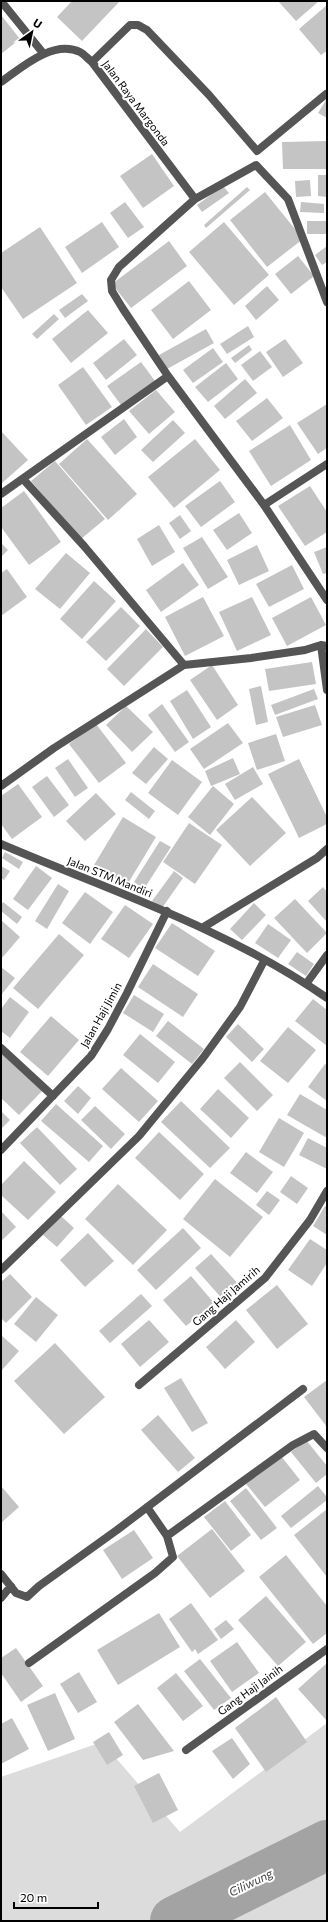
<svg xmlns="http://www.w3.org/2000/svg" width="328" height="1922" font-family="Commissioner,sans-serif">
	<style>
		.green { fill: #dcdcdc }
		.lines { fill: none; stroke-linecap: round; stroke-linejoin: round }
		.river { stroke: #a3a3a3; stroke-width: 50 }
		.building { fill: #c4c4c4 }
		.street { stroke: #555; stroke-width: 8 }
		.labels { text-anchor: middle; stroke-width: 4; stroke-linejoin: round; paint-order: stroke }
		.street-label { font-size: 11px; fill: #000; stroke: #fff }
		.water-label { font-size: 12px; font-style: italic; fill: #444; stroke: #fff }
	</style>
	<rect width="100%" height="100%" fill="#fff"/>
	<path class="green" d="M327 1723V1921H1V1777L102 1742 180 1832Z"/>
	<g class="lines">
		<path class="river" d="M175 1921 327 1845"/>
	</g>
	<path class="building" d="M72 1H120L82 41 57 17Z
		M278 1H319L296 21Z
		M327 5V51L321 55 299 29Z
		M1 15 20 39 1 54Z
		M326 100H327V118L318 113Z
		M327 141V169H283L282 142Z
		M152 154 174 186 143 208 120 176Z
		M318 175H327V197L318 196Z
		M310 180 311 196 296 197 295 181Z
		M223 186 229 193 202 212 197 205Z
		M247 187 250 190 206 228 204 225Z
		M265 192 303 239 267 267 230 220Z
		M125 202 144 227 128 238 110 213Z
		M301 202 324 204V213L300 212Z
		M307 221H327V234H307Z
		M102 222 119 247 82 273 65 247Z
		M224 222 269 275 234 305 189 252Z
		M40 227 77 283 23 319 1 287V253Z
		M169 241 187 266 131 308 112 284Z
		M327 246V262L322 265 315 255Z
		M298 256 314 276 291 294 275 274Z
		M189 281 211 310 173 339 151 310Z
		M267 286 279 300 256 320 245 306Z
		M82 294 88 301 65 318 59 310Z
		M88 310 108 333 71 363 52 339Z
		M54 314 59 319 37 339 32 334Z
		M248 326 254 337 227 354 220 344Z
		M206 329 214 343 167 369 159 355Z
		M124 339 137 355 106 380 93 363Z
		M285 339 303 363 283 377 266 352Z
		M249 345 252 350 235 363 231 358Z
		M213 348 223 362 193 383 183 370Z
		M260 351 272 367 253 381 241 365Z
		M141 362 155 381 121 405 107 386Z
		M226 363 238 379 208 402 195 387Z
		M83 367 112 407 86 425 58 385Z
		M245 379 257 393 225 419 214 406Z
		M156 390 175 412 149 434 129 411Z
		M267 398 283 418 252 441 236 421Z
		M327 404V448L318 454 297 423Z
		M124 419 137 437 115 455 101 437Z
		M173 420 185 433 153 462 141 450Z
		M290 425 311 460 271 486 249 451Z
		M1 431 28 460 1 484Z
		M87 439 137 494 108 520 59 464Z
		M195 439 220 470 174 508 148 477Z
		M55 461 105 519 81 539 31 481Z
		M220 481 235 502 201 527 185 506Z
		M310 486 327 512V532L305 546 278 506Z
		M24 491 61 542 29 565 1 527V508Z
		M239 513 252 533 227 550 213 530Z
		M180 515 191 531 180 539 169 523Z
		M159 525 175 552 152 566 137 539Z
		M202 537 228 577 208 589 183 548Z
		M1 543 8 550 1 557Z
		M257 545 269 571 239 585 227 560Z
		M327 547V573L323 574 314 552Z
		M66 553 90 573 60 609 35 589Z
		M183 563 199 585 161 612 146 590Z
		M292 565 304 589 269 607 256 584Z
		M7 569 27 597 1 616V573Z
		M94 581 116 601 82 639 60 619Z
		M203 597 224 636 185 656 165 617Z
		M252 597 271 635 237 651 219 612Z
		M311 597 326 625 287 646 272 618Z
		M121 607 140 626 106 661 86 642Z
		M146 629 163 647 124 686 107 669Z
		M312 662 316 684 269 691 265 669Z
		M212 665 238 705 217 720 190 680Z
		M261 686 268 722 256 725 249 689Z
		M314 689 318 699 275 715 271 705Z
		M187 690 211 727 193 739 170 701Z
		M162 704 189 742 175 752 148 715Z
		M315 705 322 725 283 737 276 717Z
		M126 706 153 732 132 752 106 725Z
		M228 723 243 743 204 769 190 749Z
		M96 724 126 763 99 783 69 744Z
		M276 734 285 761 257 770 248 743Z
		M154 747 168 759 146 784 132 773Z
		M233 758 240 774 211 786 205 771Z
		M68 759 88 788 75 797 55 768Z
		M299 759 327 817V824L299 838 268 774Z
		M172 760 202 782 178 815 148 793Z
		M253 767 263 784 235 800 225 784Z
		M47 776 69 805 54 817 32 787Z
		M18 784 42 817 12 839 1 824V796Z
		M213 786 234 804 210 835 188 817Z
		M131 792 155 811 149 819 125 800Z
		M96 793 116 814 85 841 66 821Z
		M252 797 286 833 250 866 216 830Z
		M123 817 156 837 127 885 94 865Z
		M189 823 222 845 195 884 163 862Z
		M160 841 171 847 144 889 134 882Z
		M5 852 23 862 19 869 2 858Z
		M1 866 10 871 4 880 1 878Z
		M36 866 52 878 28 910 13 899Z
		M174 871 183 878 162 908 152 901Z
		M58 884 69 891 47 929 35 921Z
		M323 887 327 892V922L308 901Z
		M85 892 113 912 90 944 62 923Z
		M295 899 327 933 307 953 274 918Z
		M3 902 22 917 17 924 1 911V905Z
		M254 903 266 915 242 940 230 929Z
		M125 905 153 924 129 958 101 939Z
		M1 920 20 937 2 958 1 957Z
		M172 923 215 951 198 976 155 948Z
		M268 924 291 940 278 958 255 943Z
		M59 934 84 955 38 1009 13 988Z
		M297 952 314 964 306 976 288 964Z
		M153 964 198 994 183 1017 138 987Z
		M1 967 15 978 1 995Z
		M134 995 164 1014 153 1032 123 1013Z
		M10 997 29 1012 10 1038 1 1031V1009Z
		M313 999 327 1010V1046L295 1021Z
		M51 1016 79 1040 48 1076 20 1052Z
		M168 1021 204 1049 192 1064 156 1036Z
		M238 1024 264 1049 252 1062 226 1037Z
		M288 1027 316 1050 288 1083 260 1061Z
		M140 1034 175 1062 158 1083 123 1055Z
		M4 1052 43 1090 19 1115 1 1098V1055Z
		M240 1062 273 1095 257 1111 224 1078Z
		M325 1064 327 1065V1101L308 1087Z
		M121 1068 158 1101 139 1122 102 1089Z
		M78 1086 91 1098 78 1114 64 1101Z
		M218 1089 249 1118 231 1138 200 1109Z
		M300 1094 327 1110V1138L287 1115Z
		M181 1101 230 1148 210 1168 161 1122Z
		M56 1104 103 1146 89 1162 41 1121Z
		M95 1106 125 1134 111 1149 81 1120Z
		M1 1111 10 1120 1 1129Z
		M279 1118 304 1133 284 1167 259 1152Z
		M37 1127 77 1169 60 1185 20 1143Z
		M159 1132 204 1174 180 1200 135 1158Z
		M308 1138 327 1148V1169L299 1155Z
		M246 1152 273 1172 257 1193 230 1173Z
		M24 1161 56 1192 28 1220 1 1195V1185Z
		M291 1176 308 1188 297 1204 280 1192Z
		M215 1179 263 1217 230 1257 183 1219Z
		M118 1184 167 1230 133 1265 85 1219Z
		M267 1191 280 1200 269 1215 256 1205Z
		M325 1206 327 1207V1235L313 1226Z
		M1 1211 16 1227 1 1241Z
		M61 1216 74 1228 57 1247 43 1235Z
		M183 1228 201 1248 156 1290 137 1270Z
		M88 1233 114 1261 85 1287 60 1260Z
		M310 1239 327 1250V1263L312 1286 288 1270Z
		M211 1254 242 1288 225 1302 195 1268Z
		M10 1274 32 1297 6 1323 1 1318V1282Z
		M191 1276 214 1303 186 1326 163 1300Z
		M277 1285 308 1324 277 1349 246 1310Z
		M141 1294 152 1306 110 1343 99 1331Z
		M36 1297 58 1315 36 1342 14 1324Z
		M149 1320 169 1342 140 1367 121 1344Z
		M236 1320 255 1342 225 1369 206 1347Z
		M1 1335 19 1351 1 1371Z
		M55 1343 105 1397 64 1434 14 1381Z
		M181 1378 208 1423 192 1432 164 1388Z
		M327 1380V1427L304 1397Z
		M158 1415 195 1458 178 1472 141 1430Z
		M306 1440 327 1466V1474L316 1483 291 1452Z
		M281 1456 300 1480 265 1507 246 1484Z
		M1 1486 19 1507 1 1523Z
		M318 1486 327 1497V1500L291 1528 281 1516Z
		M246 1488 277 1528 261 1540 230 1501Z
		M225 1501 251 1535 231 1551 204 1517Z
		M327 1509V1577L294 1535Z
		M212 1529 245 1571 210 1598 177 1556Z
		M134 1530 153 1558 122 1579 103 1550Z
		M286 1555 327 1606V1633L313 1644 259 1577Z
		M266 1596 306 1642 278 1666 238 1620Z
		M191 1603 218 1640 198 1654 195 1649 192 1652 169 1619Z
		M159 1613 180 1647 118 1685 97 1650Z
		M226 1620 234 1629 221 1639 214 1629Z
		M237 1642 259 1673 232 1692 210 1661Z
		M16 1648 43 1686 21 1702 1 1673V1658Z
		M200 1659 231 1698 214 1710 184 1671Z
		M327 1663V1721L298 1689Z
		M79 1672 97 1702 78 1713 60 1684Z
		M176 1673 203 1706 183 1721 157 1688Z
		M55 1693 75 1739 48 1751 27 1705Z
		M276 1697 307 1742 266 1772 235 1728Z
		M138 1704 174 1751 143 1760 114 1722Z
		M12 1718 29 1749 1 1764V1724Z
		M109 1732 123 1755 107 1765 93 1742Z
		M232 1738 250 1764 233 1779 212 1751Z
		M159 1773 178 1810 153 1823 134 1786Z"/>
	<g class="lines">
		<path class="street" d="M1 1 43 53
			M92 62 130 25H138L147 30 209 95 257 151 326 94
			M1 82C21 68 53 39 80 52 84 54 88 59 92 62L195 199
			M327 302 288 199 256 165 195 199 119 267 111 280 112 291 123 309 168 376 264 505 327 600
			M23 479 84 546 184 665
			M1 494 168 376
			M264 505 327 464
			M321 645 327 690
			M1 786 54 748 184 665 251 658 305 650 321 645 327 646
			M1 844C111 891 228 929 327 998
			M202 928 317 858 327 849
			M306 984 327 955
			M1 1048 53 1096
			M1 1150 91 1056 108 1029 127 993 167 911
			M1 1270 139 1136 203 1058 240 1007 264 961
			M139 1385 265 1278 310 1220 327 1191
			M167 1536 293 1445 314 1434 327 1448
			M1 1574 16 1593 27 1597 39 1586 117 1530 303 1389
			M1 1598 11 1586
			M29 1663 155 1573 173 1557 167 1536 147 1507
			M186 1750 327 1649"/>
	</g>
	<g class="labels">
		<g class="street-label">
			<text transform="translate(136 103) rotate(53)" y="4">Jalan Raya Margonda</text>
			<text transform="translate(110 877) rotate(22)" y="4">Jalan STM Mandiri</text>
			<text transform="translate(101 1015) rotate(-61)" y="4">Jalan Haji Jimin</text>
			<text transform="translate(226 1296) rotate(-41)" y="4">Gang Haji Jamirih</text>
			<text transform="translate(250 1690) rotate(-36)" y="4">Gang Haji Jainih</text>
		</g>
		<g class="water-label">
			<text transform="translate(251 1883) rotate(-26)" y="4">Ciliwung</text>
		</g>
	</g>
	<rect width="328" height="1922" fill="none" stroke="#000000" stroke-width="4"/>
	<g transform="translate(32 32) rotate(33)" stroke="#ffffff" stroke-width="3" paint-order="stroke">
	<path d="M0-3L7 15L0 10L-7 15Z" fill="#000000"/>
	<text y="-6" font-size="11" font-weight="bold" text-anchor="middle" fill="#000000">U</text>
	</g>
	<path d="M14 1902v6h84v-6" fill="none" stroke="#000000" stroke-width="2"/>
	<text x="20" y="1902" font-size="12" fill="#000000" stroke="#ffffff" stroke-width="3" paint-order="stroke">20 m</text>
</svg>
